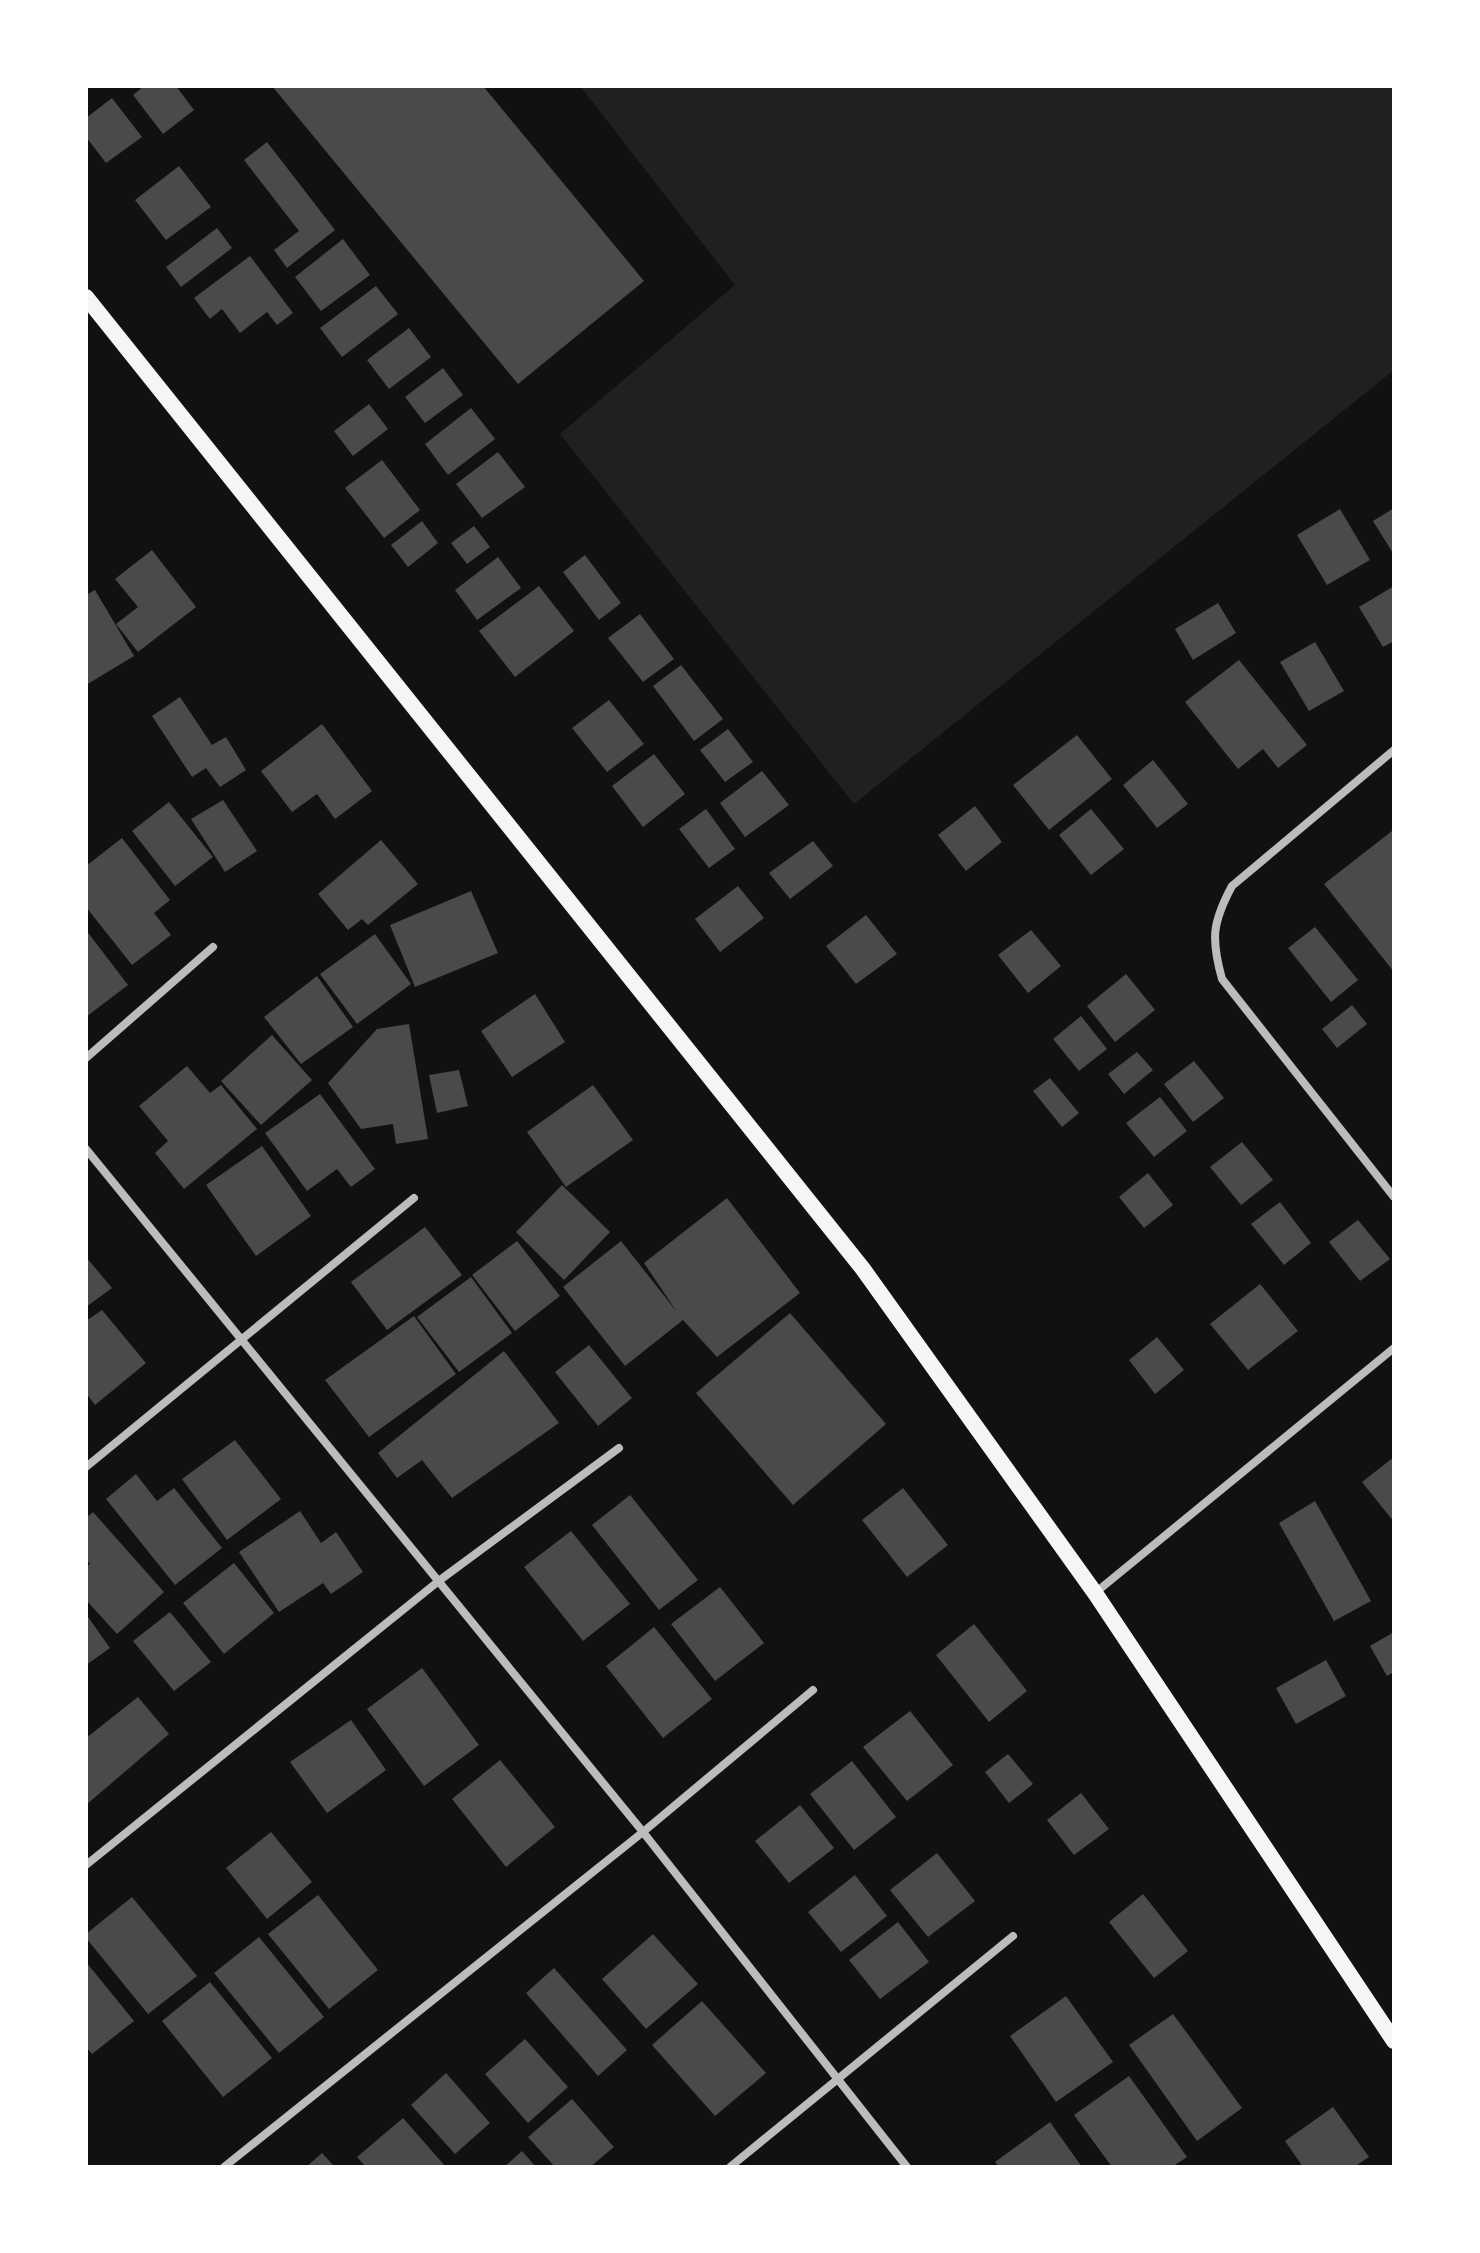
<svg xmlns="http://www.w3.org/2000/svg" width="1480" height="2253" font-family="Signika,sans-serif">
	<style>
		.green { fill: #202020 }
		.building { fill: #4a4a4a }
		.lines { fill: none; stroke-linecap: round; stroke-linejoin: round }
		.minor { stroke: #bcbcbc; stroke-width: 8 }
		.secondary { stroke: #f5f5f5; stroke-width: 16 }
	</style>
	<rect width="100%" height="100%" fill="#111"/>
	<path class="green" d="M580 86H1394V370L854 804 560 434 735 285Z"/>
	<path class="building" d="M144 86H176L194 110 163 134 133 95Z
		M272 86H483L644 281 518 384Z
		M112 98 142 137 106 163 86 137V118Z
		M267 142 335 230 287 268 274 250 299 231 244 160Z
		M179 166 211 207 166 240 135 200Z
		M217 228 232 248 181 287 166 267Z
		M343 239 370 275 321 311 295 277Z
		M250 256 293 313 277 325 267 312 240 333 222 309 210 319 194 298Z
		M376 286 398 314 342 357 320 328Z
		M409 328 431 357 389 389 367 360Z
		M443 368 463 395 425 423 405 397Z
		M369 404 388 429 353 456 334 431Z
		M471 408 495 439 448 475 425 444Z
		M498 452 525 487 482 518 456 484Z
		M382 460 420 510 384 538 345 488Z
		M1394 508V555L1373 521Z
		M1340 509 1370 560 1327 585 1297 535Z
		M422 521 438 543 408 567 391 545Z
		M474 526 490 547 467 564 451 543Z
		M152 550 196 607 138 652 116 624 138 607 115 579Z
		M585 555 621 603 599 620 563 572Z
		M498 557 521 588 477 620 455 590Z
		M539 586 574 631 515 677 479 631Z
		M1394 586V641L1383 647 1359 607Z
		M95 590 134 656 86 685V595Z
		M1218 603 1236 633 1193 660 1175 629Z
		M640 614 674 659 643 682 608 638Z
		M1315 642 1344 691 1309 711 1280 662Z
		M1239 660 1307 745 1278 768 1263 749 1238 769 1185 702Z
		M681 665 723 719 694 741 653 686Z
		M180 697 212 745 226 737 246 770 220 787 206 768 192 777 152 716Z
		M609 700 644 744 607 772 572 728Z
		M322 724 372 791 335 819 317 794 292 812 261 771Z
		M728 729 753 762 725 782 700 750Z
		M1077 735 1112 779 1049 830 1013 785Z
		M654 754 685 794 643 827 612 786Z
		M1153 760 1188 804 1157 828 1123 785Z
		M762 771 789 805 745 837 720 803Z
		M223 800 257 851 225 872 191 819Z
		M169 802 213 857 175 886 132 831Z
		M975 806 1002 842 966 871 938 835Z
		M706 809 735 849 709 868 679 829Z
		M1091 809 1124 849 1091 875 1059 835Z
		M1392 831 1394 833V972L1324 884Z
		M122 838 170 900 154 913 171 935 132 965 86 907V866Z
		M381 840 418 884 368 925 362 919 348 930 318 894Z
		M813 841 833 866 790 899 769 873Z
		M738 886 764 918 720 952 695 919Z
		M471 891 498 953 415 987 390 925Z
		M866 915 897 954 856 984 826 946Z
		M1315 927 1358 980 1331 1002 1288 948Z
		M86 930 128 985 86 1017Z
		M1031 930 1061 966 1028 993 998 955Z
		M375 934 411 984 357 1024 320 974Z
		M1126 974 1155 1010 1115 1042 1087 1006Z
		M317 976 353 1027 301 1064 264 1017Z
		M535 994 565 1042 512 1077 481 1031Z
		M1352 1005 1367 1024 1337 1048 1322 1029Z
		M1081 1016 1107 1049 1079 1071 1053 1039Z
		M409 1024 428 1139 396 1144 393 1124 361 1129 328 1083 377 1029Z
		M272 1035 312 1080 261 1125 221 1081Z
		M1137 1052 1153 1070 1124 1094 1108 1074Z
		M1194 1061 1224 1098 1193 1122 1164 1084Z
		M187 1066 210 1093 221 1085 257 1129 184 1189 155 1153 168 1141 139 1106Z
		M459 1070 468 1106 437 1113 429 1075Z
		M1050 1078 1079 1113 1062 1127 1033 1091Z
		M593 1085 633 1140 566 1187 527 1132Z
		M320 1094 375 1169 351 1187 337 1169 307 1191 265 1133Z
		M1160 1097 1187 1131 1154 1157 1126 1123Z
		M1242 1142 1273 1180 1241 1205 1210 1167Z
		M262 1146 311 1216 256 1256 206 1185Z
		M1148 1173 1173 1205 1144 1228 1119 1197Z
		M562 1185 610 1232 564 1280 516 1232Z
		M727 1198 800 1293 717 1357 683 1320 625 1366 563 1287 621 1241 677 1312 644 1263Z
		M1280 1202 1311 1243 1284 1265 1251 1224Z
		M1358 1220 1390 1259 1360 1281 1329 1242Z
		M425 1227 462 1275 387 1330 351 1282Z
		M517 1241 560 1296 515 1331 472 1275Z
		M86 1257 112 1288 86 1307Z
		M471 1277 512 1333 459 1372 417 1317Z
		M1260 1284 1298 1331 1248 1370 1210 1324Z
		M102 1310 146 1363 95 1405 86 1393V1321Z
		M790 1313 886 1424 793 1505 696 1393Z
		M414 1316 456 1374 369 1437 325 1380Z
		M1157 1337 1184 1370 1155 1394 1129 1360Z
		M589 1345 632 1398 598 1426 555 1372Z
		M504 1351 559 1423 452 1498 422 1460 397 1478 378 1453Z
		M235 1440 281 1499 227 1540 182 1479Z
		M1394 1457V1522L1362 1482Z
		M136 1474 157 1501 174 1488 222 1548 175 1585 106 1499Z
		M903 1488 948 1545 907 1577 862 1520Z
		M630 1495 698 1580 659 1610 592 1525Z
		M1315 1501 1371 1601 1334 1621 1279 1523Z
		M300 1511 321 1543 336 1532 363 1572 331 1594 323 1583 279 1612 239 1552Z
		M93 1512 164 1592 117 1634 86 1600V1567L90 1564 86 1559V1518Z
		M571 1531 630 1604 583 1641 524 1567Z
		M234 1563 274 1613 224 1654 183 1603Z
		M720 1587 764 1643 715 1681 671 1624Z
		M170 1612 211 1662 174 1691 133 1641Z
		M86 1614 110 1648 86 1665Z
		M974 1624 1027 1691 989 1722 936 1655Z
		M654 1627 712 1699 663 1738 606 1666Z
		M1394 1632V1672L1387 1676 1370 1646Z
		M1326 1660 1346 1696 1296 1724 1276 1688Z
		M422 1668 479 1745 424 1786 367 1709Z
		M138 1697 169 1734 86 1805V1738Z
		M910 1711 953 1765 907 1801 863 1747Z
		M351 1720 386 1770 327 1813 290 1762Z
		M1008 1754 1033 1784 1009 1803 985 1772Z
		M500 1760 555 1827 506 1867 452 1799Z
		M852 1761 896 1817 854 1850 810 1794Z
		M1081 1793 1109 1829 1074 1855 1047 1820Z
		M800 1805 834 1848 789 1883 755 1841Z
		M271 1832 312 1882 267 1919 226 1868Z
		M937 1853 975 1901 928 1937 890 1890Z
		M855 1875 887 1916 841 1952 808 1912Z
		M1143 1894 1188 1951 1154 1978 1109 1922Z
		M318 1895 378 1970 329 2009 268 1934Z
		M132 1897 197 1976 148 2014 86 1938V1934Z
		M898 1922 929 1962 880 1999 849 1960Z
		M653 1934 698 1984 646 2029 602 1979Z
		M259 1937 324 2017 279 2053 214 1973Z
		M86 1962 134 2021 92 2054 86 2047Z
		M554 1968 627 2050 598 2076 526 1993Z
		M210 1982 272 2058 223 2097 162 2021Z
		M1066 1996 1113 2062 1056 2102 1010 2036Z
		M702 2001 766 2073 715 2116 652 2045Z
		M1173 2014 1242 2108 1197 2141 1129 2045Z
		M525 2039 568 2087 528 2123 485 2074Z
		M446 2073 490 2123 455 2154 411 2105Z
		M1129 2076 1187 2157 1172 2167H1112L1074 2115Z
		M572 2099 614 2147 590 2167H555L528 2137Z
		M1333 2107 1369 2157 1354 2167H1303L1285 2141Z
		M403 2118 446 2167H366L357 2157Z
		M1050 2122 1082 2167H999L995 2162Z
		M522 2151 536 2167H504Z
		M322 2153 335 2167H306Z"/>
	<g class="lines">
		<path class="minor" d="M1394 750 1232 886C1212 923 1211 939 1222 979L1394 1197
			M86 1058 213 947
			M86 1149 643 1832 907 2167
			M86 1467 414 1198
			M1095 1593 1394 1348
			M86 1865 440 1580 619 1448
			M224 2167 643 1832 813 1690
			M730 2167 1013 1936"/>
		<path class="secondary" d="M86 297 863 1269 1095 1593 1394 2041"/>
	</g>
	<rect width="1480" height="2253" fill="none" stroke="#ffffff" stroke-width="176"/>
</svg>
